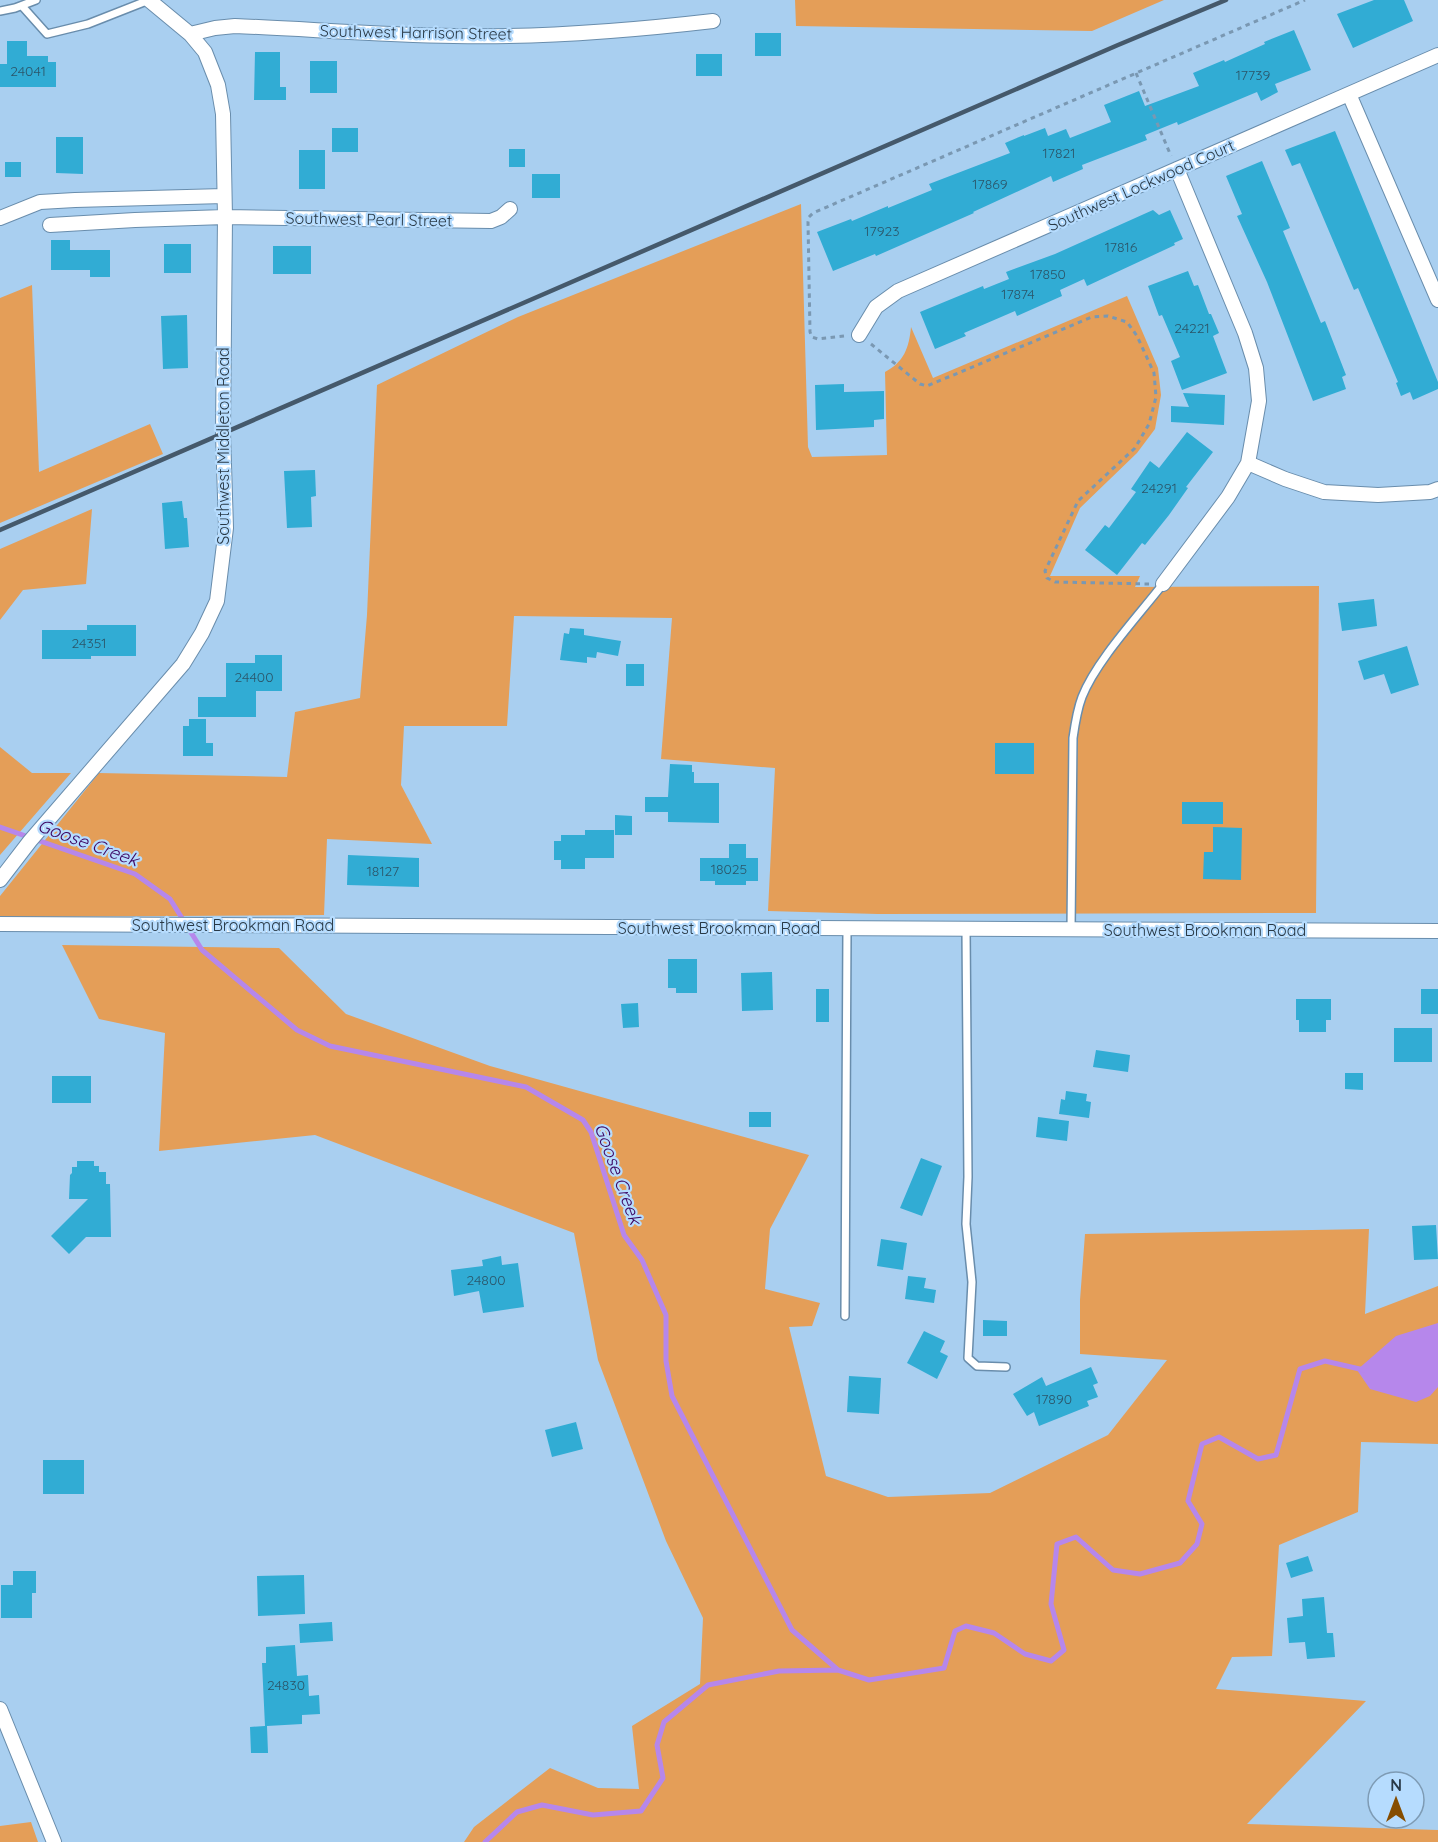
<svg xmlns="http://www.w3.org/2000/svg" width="1438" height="1842" font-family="Quicksand,sans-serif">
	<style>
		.green { fill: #e49e58 }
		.water { fill: #b687eb }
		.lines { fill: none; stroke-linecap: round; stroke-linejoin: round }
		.stream { stroke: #b687eb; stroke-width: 5 }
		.building { fill: #31acd4 }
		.lane-casing { stroke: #698dac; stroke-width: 10 }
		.street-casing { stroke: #698dac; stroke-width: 16 }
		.path { stroke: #7a98b2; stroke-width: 3; stroke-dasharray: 4.5 4.5; stroke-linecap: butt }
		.lane { stroke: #fff; stroke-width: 7 }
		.street { stroke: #fff; stroke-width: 14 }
		.rail { stroke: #45596b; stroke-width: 4.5 }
		.labels { text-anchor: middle; stroke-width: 4.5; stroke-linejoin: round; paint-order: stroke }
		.number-label { font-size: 14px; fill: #2b566a }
		.street-label { font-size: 16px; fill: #293946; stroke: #b6dcfe }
		.water-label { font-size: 18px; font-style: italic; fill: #3c0561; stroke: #b6dcfe }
	</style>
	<rect width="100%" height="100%" fill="#a9cff0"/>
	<path class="green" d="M795 0H1164L1092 31 796 26Z
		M801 204 808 447 812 457 887 455 885 372C904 362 909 348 911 327L933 378 1127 296 1158 368 1161 395 1155 429 1137 453 1080 508 1050 576H1140L1135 587 1319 586 1316 913 878 914 768 911 775 768 661 759 672 618 514 616 507 726H404L401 785 432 844 327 839 324 915 0 917V896L99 773 287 777 295 712 360 698 367 615 377 385 518 317Z
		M32 285 39 472 150 424 163 454 0 523V298Z
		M92 509 86 584 23 590 0 620V549Z
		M0 747 32 773H71L0 855Z
		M62 945 279 948 346 1014 490 1066 809 1155 770 1229 765 1289 820 1303 812 1326 789 1327 826 1476 888 1497 990 1493 1108 1435 1167 1360 1080 1354V1300L1085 1234 1369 1229 1365 1314 1438 1286V1444L1361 1442 1358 1512 1279 1545 1272 1656 1232 1657 1216 1689 1366 1701 1247 1824 1438 1830V1842H464L474 1827 550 1768 598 1788 639 1789 632 1726 700 1684 703 1618 666 1541 598 1360 574 1233 315 1135 159 1151 165 1033 99 1019Z
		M31 1822 38 1842H0V1826Z"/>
	<path class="water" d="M1438 1323V1387L1430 1396 1416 1402 1370 1389 1357 1370 1396 1336Z"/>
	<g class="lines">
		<path class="stream" d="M0 827 135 874 170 899 202 950 297 1030 330 1046 526 1087 583 1120 591 1132 624 1235 642 1260 666 1315V1361L672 1396 792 1630 838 1670
			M485 1842 517 1812 542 1805 593 1815 641 1811 663 1778 657 1745 664 1722 708 1685 779 1671 838 1670 869 1680 944 1668 955 1631 966 1626 994 1633 1025 1654 1051 1661 1064 1650 1051 1604 1057 1544 1076 1537 1113 1570 1140 1574 1180 1563 1197 1544 1202 1524 1188 1501 1202 1444 1219 1437 1258 1459 1276 1455 1300 1369 1325 1361 1364 1370"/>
	</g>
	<path class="building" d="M1374 0H1404L1413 21 1353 48 1337 14Z
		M1294 30 1311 70 1275 84 1278 92 1261 101 1257 92 1178 125 1177 122 1145 135 1147 140 1082 165 1083 169 1053 182 1051 176 973 212 974 213 876 256 875 254 833 271 817 232 851 219 852 221 888 206V208L932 190 929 184 1010 153 1005 143 1024 135V136L1045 128 1048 136 1066 129 1070 138 1111 122 1104 105 1139 91 1145 106 1199 86 1193 73 1224 60 1225 62 1265 44 1264 42Z
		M755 33H781V56H755Z
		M7 41H27V56H48V62H56V87H0V64H7Z
		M255 52H280V87H286V100H254Z
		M696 54H722V76H696Z
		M310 61H337V93H310Z
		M332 128H358V152H332Z
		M1335 131 1438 382V389L1413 400 1410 392 1401 396 1396 383 1398 382 1358 288 1354 290 1300 163 1292 166 1285 150Z
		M56 137H83V174L56 173Z
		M509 149H525V167H509Z
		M299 150H325V189H299Z
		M1262 161 1290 228 1283 231 1321 323 1325 321 1346 375 1342 377 1346 389 1313 401 1267 282 1237 216 1242 214 1226 176Z
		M5 162H21V177H5Z
		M532 174H560V198H532Z
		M1153 210 1159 215 1170 210 1183 239 1174 243 1175 245 1087 286 1084 279 1060 290 1062 296 1017 316 1015 311 964 333 966 336 935 349 920 312 983 286 984 289 1009 279 1006 272 1055 254Z
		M51 240H70V250H110V277H90V270H51Z
		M164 244H191V273H164Z
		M273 246H311V274H273Z
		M1188 271 1194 286 1198 285 1209 314H1211L1219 333 1213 336 1227 373 1182 390 1171 361 1180 357 1162 315 1159 316 1148 286Z
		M187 315 188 368 163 369 161 316Z
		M844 384V392L884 391V419L874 420V427L816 430 815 385Z
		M1183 393 1225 395 1224 425 1171 422V406L1189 407Z
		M1187 432 1213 452 1186 487 1188 488 1169 515 1145 545 1142 543 1117 575 1085 550 1105 525 1109 528 1136 492 1131 489 1150 461 1159 468Z
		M315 470 316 496 311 497 312 527 287 528 284 471Z
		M182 501 184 518H187L189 547 165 549 162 503Z
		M1374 599 1377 626 1342 631 1338 603Z
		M87 625H136V656H91V659H42V630H87Z
		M570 628 584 629V635L621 641 618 656 597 652 596 658 587 657V663L560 660 564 633 569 634Z
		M1407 646 1419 685 1391 694 1384 674 1364 680 1358 661Z
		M255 655H282V691H256V717H198V697H226V663H255Z
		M626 664H644V686H626Z
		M189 719H206V743H213V756H183V726H189Z
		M995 743H1034V774H995Z
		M670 764 692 765V772H694V783H719V823L668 822V812H645V797H668Z
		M1182 802H1223V824H1182Z
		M615 815 632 816V835H615Z
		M1213 827 1242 828 1241 880 1203 879 1204 852H1213Z
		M585 830H614V858H585V869H561V860H554V841H561V835H585Z
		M729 844H746V858H758V881H746V885H715V881H700V858H729Z
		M348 855 419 858V887L347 885Z
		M668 959H697V993H676V988H668Z
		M772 972 773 1010 742 1011 741 973Z
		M816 989H829V1022H816Z
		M1421 989H1438V1014H1421Z
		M1296 999H1331V1020H1326V1032H1299V1020H1296Z
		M638 1003 639 1027 623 1028 621 1004Z
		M1394 1028H1432V1062H1394Z
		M1096 1050 1130 1055 1128 1072 1093 1067Z
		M1345 1073H1363V1090L1345 1089Z
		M52 1076H91V1103H52Z
		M1066 1091 1087 1094 1086 1101 1091 1102 1089 1118 1059 1114 1061 1099 1065 1100Z
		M749 1112H771V1127H749Z
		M1038 1117 1069 1121 1067 1141 1036 1137Z
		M921 1158 942 1166 922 1216 900 1208Z
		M77 1161H94V1166H99V1172H106V1184H110L111 1237H86L69 1254 51 1236 88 1199H69L70 1175 72 1173V1167H77Z
		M1436 1225 1438 1259 1414 1260 1412 1226Z
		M881 1239 907 1243 903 1270 877 1266Z
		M501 1256 502 1265 518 1263 524 1307 483 1313 479 1291 454 1296 451 1270 483 1266 482 1260Z
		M908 1276 926 1278 924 1288 936 1290 934 1303 905 1299Z
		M983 1320 1007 1321V1336H983Z
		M924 1331 945 1341 940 1352 948 1356 937 1379 907 1363Z
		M1091 1367 1098 1383 1093 1385 1098 1397 1087 1401 1089 1406 1039 1426 1034 1412 1027 1416 1013 1394 1042 1377 1046 1386Z
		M849 1376 881 1378 879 1414 847 1412Z
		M576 1422 583 1449 552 1457 545 1430Z
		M43 1460H84V1494H43Z
		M1308 1556 1313 1571 1291 1578 1286 1563Z
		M13 1571H36V1593H32V1618H1V1585H13Z
		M304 1575 305 1614 258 1616 257 1576Z
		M1324 1597 1327 1633H1333L1335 1657 1307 1659 1305 1642 1289 1643 1287 1618 1303 1616 1302 1599Z
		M332 1622 333 1641 300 1643 299 1624Z
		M295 1645 297 1676 308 1675 309 1696 319 1695 320 1714 302 1715V1724L267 1726 268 1753H251L250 1727 265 1726 262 1663H266V1647Z"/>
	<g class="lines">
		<g class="lane-casing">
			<path id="lane" d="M22 6 47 34 88 24 149 0
				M0 11 15 8 36 0
				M966 929 968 1177 966 1224 972 1282 968 1358 977 1366 1006 1367
				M1071 930 1073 738C1075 724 1077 710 1082 697 1096 661 1139 615 1163 584
				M845 1316 847 928"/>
		</g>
		<g class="street-casing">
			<path id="street" d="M190 34 215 28 235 26C308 29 381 35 454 36 540 38 627 31 713 21
				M1349 94 1438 300
				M0 218 40 202 75 200 224 196
				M50 225 135 220 225 217 491 221 501 217 510 209
				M859 335 876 307 898 291 1438 55
				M1248 463 1285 479 1324 492 1378 495 1430 492 1438 489
				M1163 584 1228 497 1248 463 1259 401 1256 368 1245 333 1177 169
				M0 880 30 841 183 664 202 633 217 601 226 528 223 433 225 217 223 114 218 85 205 52 190 34 149 0
				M0 924 1438 931
				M0 1709 54 1842"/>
		</g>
		<path class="path" d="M1136 73 1171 156
			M844 336 818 339 812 337 810 332 808 222 809 217 813 213 1305 0
			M871 344 920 384 927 386 1092 317 1108 316 1127 322 1137 336 1154 373 1156 397 1149 424 1135 448 1078 501 1045 571 1047 578 1055 582 1149 584"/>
		<use href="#lane" class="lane"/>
		<use href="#street" class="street"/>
		<path class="rail" d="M0 530 1118 45 1226 0"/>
	</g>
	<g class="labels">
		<g class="number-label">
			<text x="28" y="76">24041</text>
			<text x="1253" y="80">17739</text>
			<text x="1059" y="158">17821</text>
			<text x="990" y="189">17869</text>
			<text x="882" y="236">17923</text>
			<text x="1121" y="252">17816</text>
			<text x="1048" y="279">17850</text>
			<text x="1018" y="299">17874</text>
			<text x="1192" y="333">24221</text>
			<text x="1159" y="493">24291</text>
			<text x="89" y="648">24351</text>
			<text x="254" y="682">24400</text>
			<text x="729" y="874">18025</text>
			<text x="383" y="876">18127</text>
			<text x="486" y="1285">24800</text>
			<text x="1054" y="1404">17890</text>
			<text x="286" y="1690">24830</text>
		</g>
		<g class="street-label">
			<text transform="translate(416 32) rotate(1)" y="6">Southwest Harrison Street</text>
			<text transform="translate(1141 185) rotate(-24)" y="6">Southwest Lockwood Court</text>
			<text transform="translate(369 219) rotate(1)" y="6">Southwest Pearl Street</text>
			<text transform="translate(223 446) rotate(-90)" y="6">Southwest Middleton Road</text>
			<text x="233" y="931">Southwest Brookman Road</text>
			<text x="719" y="934">Southwest Brookman Road</text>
			<text x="1205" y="936">Southwest Brookman Road</text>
		</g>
		<g class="water-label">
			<text transform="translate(88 843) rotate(20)" y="6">Goose Creek</text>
			<text transform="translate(618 1174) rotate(70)" y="6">Goose Creek</text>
		</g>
	</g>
	<g transform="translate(1396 1800)"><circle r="28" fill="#b6dcfe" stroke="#7e9bb4" stroke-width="1.5"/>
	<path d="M0-4.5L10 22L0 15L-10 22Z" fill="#864d00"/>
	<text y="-9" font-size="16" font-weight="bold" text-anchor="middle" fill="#293946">N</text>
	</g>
</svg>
